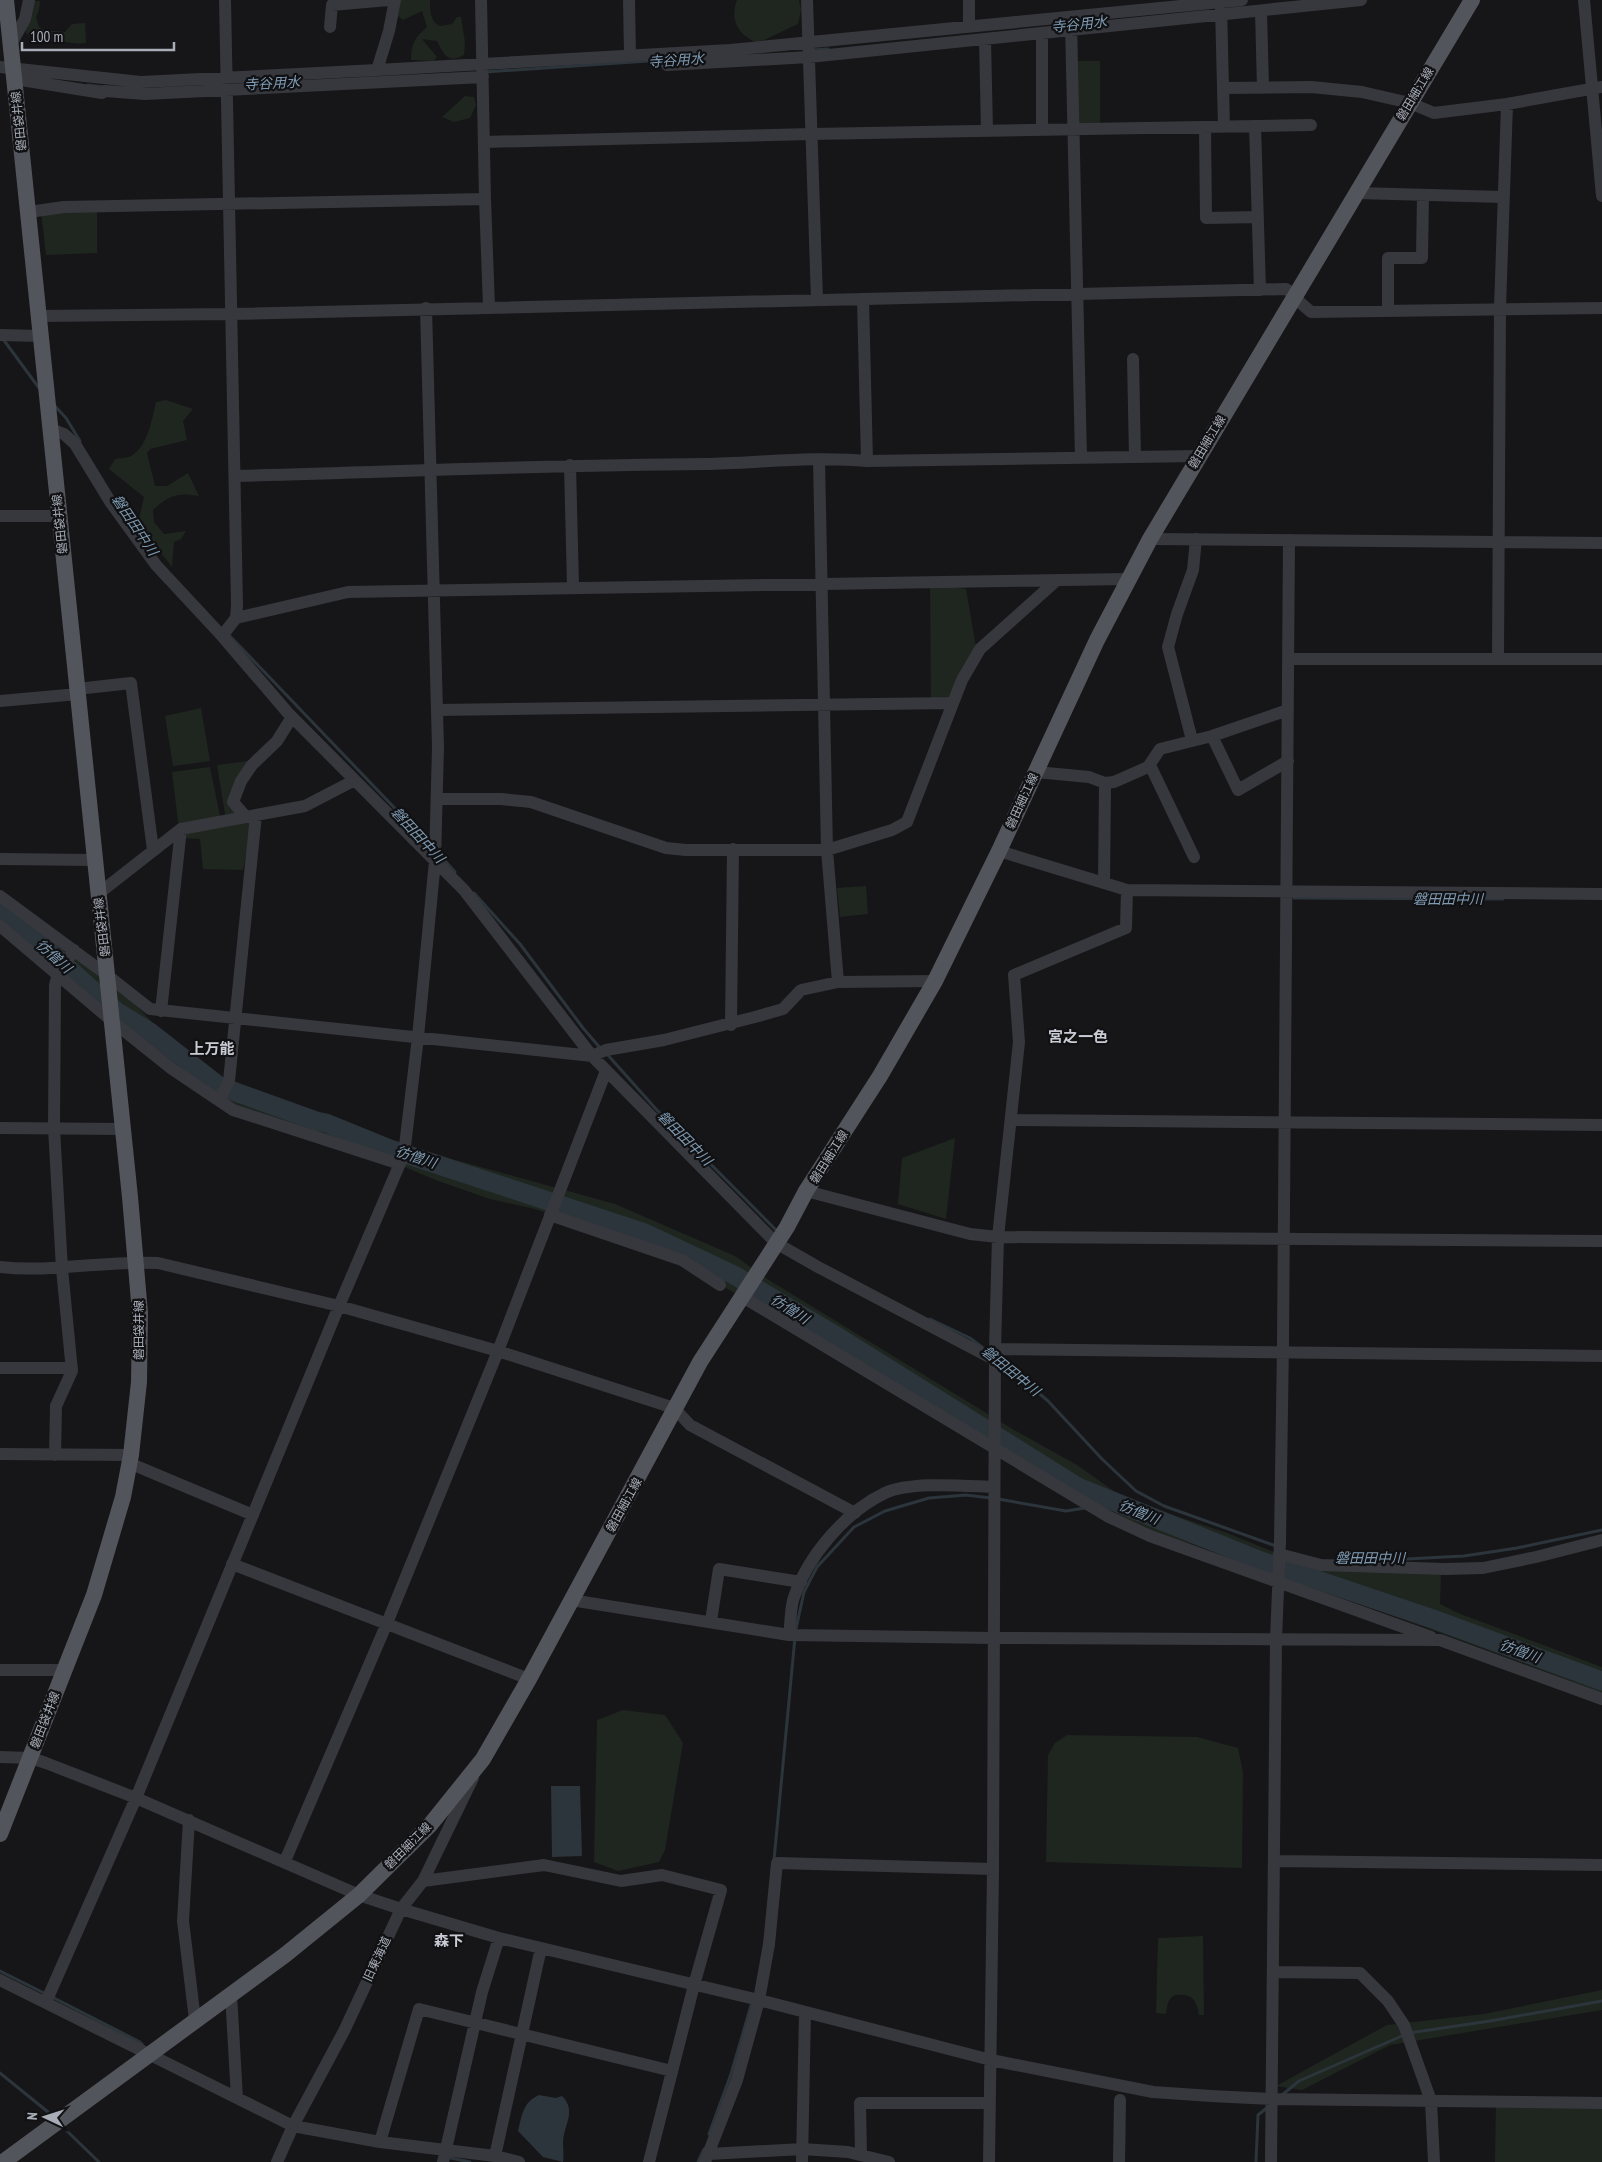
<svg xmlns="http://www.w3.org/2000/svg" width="1602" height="2162" font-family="'PT Sans Narrow','Noto Sans JP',sans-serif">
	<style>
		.green { fill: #1e261f }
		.water { fill: #2c353c }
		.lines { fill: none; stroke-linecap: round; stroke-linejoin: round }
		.stream { stroke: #2c353c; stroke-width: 3 }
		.river { stroke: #2c353c; stroke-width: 19 }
		.minor { stroke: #37383d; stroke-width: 12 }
		.major { stroke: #53555c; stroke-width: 16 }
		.labels { text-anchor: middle; stroke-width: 4.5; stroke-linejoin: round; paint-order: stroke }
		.street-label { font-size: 12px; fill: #a8adb8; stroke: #111113 }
		.water-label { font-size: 14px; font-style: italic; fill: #7f9bb3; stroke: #111113 }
		.quarter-label { font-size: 15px; font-weight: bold; fill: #c9ccd4; stroke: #111113 }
	</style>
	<rect width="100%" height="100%" fill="#161618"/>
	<path class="green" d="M400 0H430C430 11 430 21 440 26L452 24 457 17H461L465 42 464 55C448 64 444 55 437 41L422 39 437 57 433 61 411 60C411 44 415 37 427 27L422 11 403 20 398 16Z
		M737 0H799L801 10 798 24 758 43C739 36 729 21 737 0Z
		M34 1H40L39 10 36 17 39 27 44 30 65 32 72 24 85 23 86 43C76 44 71 43 61 41 45 39 41 45 26 33V24Z
		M1077 61H1100V129H1076Z
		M465 96 474 97 476 105 470 118 454 122 442 117Z
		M97 206V253L46 255 41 211Z
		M166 400 193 409 183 421 187 440 150 449 147 453 155 486H167L188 473 199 496C178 492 169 495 153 510L154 522 164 534 186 531 181 539 174 542 172 567 138 524 144 497 109 469 115 459C119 458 127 458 131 456 148 446 152 419 156 402Z
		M930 583 966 589 977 653 953 703H931Z
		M201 708 210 761 173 766 165 716Z
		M249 761 233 802 250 816 248 846 243 870 203 869 200 839 180 838 172 772 210 767 221 821 226 820 217 765Z
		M866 886 868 914 840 917 837 888Z
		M0 896 129 998 200 1071 229 1081 316 1121 350 1127 401 1145 615 1204 735 1256 769 1280 1014 1430 1077 1465 1125 1499 1227 1533 1279 1554 1441 1573 1440 1604 1458 1613 1602 1667V1693C1503 1655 1403 1619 1303 1584 1249 1565 1196 1542 1140 1531L716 1282 682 1260 535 1209 490 1199 438 1181 390 1161 233 1110 0 926Z
		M955 1138 946 1219 898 1204 902 1158Z
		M623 1710 665 1715 683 1743 665 1850 659 1862 618 1871 594 1862 597 1720Z
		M1067 1735 1197 1737 1238 1748 1243 1772 1242 1868 1046 1862 1048 1755 1055 1743Z
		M1203 1936 1204 2015H1199C1197 2002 1193 1993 1178 1995 1174 1995 1174 1995 1171 1998 1167 2002 1167 2009 1166 2014L1156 2013 1158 1938Z
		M1602 1990V2010L1390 2045 1302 2090 1276 2086 1387 2025 1484 2014Z
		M1496 2102H1602V2162H1495Z"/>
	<path class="water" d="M551 1786H580L582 1856 552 1857Z
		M539 2095 556 2098 562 2096C577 2111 564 2124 563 2142 563 2148 564 2155 563 2162L543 2157 518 2131C522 2115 523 2102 539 2095Z"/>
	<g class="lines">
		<path class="stream" d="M812 50 828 49
			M485 72 663 60
			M88 85 104 87
			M3 339 39 388
			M55 406 66 418 80 441
			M228 634 431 846
			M439 854 455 872
			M474 893 520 944 583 1028 601 1049
			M1294 898 1503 899
			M606 1053 656 1109 778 1232
			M930 1319 970 1338 982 1347
			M999 1359 1048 1401 1102 1459 1136 1491 1164 1506 1276 1546
			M998 1499 1066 1511 1085 1508
			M1092 1502 1101 1495
			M1368 1561 1464 1556 1517 1548 1602 1530
			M796 1629 804 1592 817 1567 854 1527 885 1511 929 1498 966 1495 991 1498
			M774 1860 795 1637
			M0 1971 46 1994
			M52 1997 140 2042 143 2046
			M1409 2033 1490 2021 1602 2001
			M0 2073 48 2112
			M1282 2095 1299 2081 1404 2035
			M67 2131 99 2162
			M709 2134 731 2074 752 2002
			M446 2157 470 2162
			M698 2162 704 2149
			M1256 2162 1258 2115 1268 2107"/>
		<path class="river" d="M0 907 116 1011 150 1032 219 1086 316 1121 326 1123 390 1149 645 1233 734 1275 838 1337 1078 1487 1261 1561 1433 1619 1602 1681"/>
		<path class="minor" d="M481 0 485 199 489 307
			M629 0 630 55
			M807 0 817 300
			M969 0V27
			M1584 0 1602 196
			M1221 7 1224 127
			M1261 11 1263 88
			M1071 23 1081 458
			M330 27 332 5 388 0
			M1042 34V130
			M985 39 987 131
			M11 44 25 19 29 0
			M665 54 667 65 809 57 1361 0
			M0 67 141 82 377 70 730 50 1242 0
			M377 70 389 31 395 0
			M15 79 102 93 105 91 145 94 483 77
			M1223 88 1311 87 1362 92 1410 103 1434 113 1507 104 1602 87
			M1255 126 1260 290
			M1205 127 1206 218 1258 217
			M484 142 812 134 1311 125
			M1357 193 1503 197
			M29 212 64 207 485 199
			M1295 298 1311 312 1602 308
			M863 299 867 461
			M1388 310V258H1422L1423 195
			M40 316 231 314 1286 289 1296 296
			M0 335 42 336
			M1133 359 1135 457
			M51 429 64 434 75 444 111 503 156 565 222 636 288 713 464 890 592 1056 776 1243 818 1267 995 1360
			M819 460 827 850 838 982
			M570 465 573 587
			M235 476C392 472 548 465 704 464 758 463 813 456 867 461L1198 456
			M0 516H59
			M1150 539 1602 543
			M236 618 348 592 1128 579
			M222 636 236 618 237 605 225 0
			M1288 659H1602
			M1498 659 1500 308 1507 104
			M77 689 131 683 153 850
			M0 701 78 694
			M437 710 953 703
			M1212 736 1238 790 1288 761
			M1192 740 1168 647 1177 614 1193 570 1196 539
			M1150 765 1194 857
			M1036 772 1089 777 1105 783 1114 782 1148 767 1160 749 1212 736 1288 710
			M437 799H501L531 802 666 848 686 850H827L892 830 907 822 953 703 962 680 980 649 1057 580
			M246 817 233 802 241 781 252 765 277 741 292 717
			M999 851 1127 890 1602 894
			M0 859 94 860
			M1104 883 1105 783
			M98 894 181 829 305 806 353 781
			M0 896 107 975 150 1009 592 1056 606 1050 664 1040 755 1017 783 1009 801 990 838 982 935 981
			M0 926 112 1021 172 1069 233 1110 400 1164
			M161 1011 181 829
			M731 1025 733 849
			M219 1100 229 1081 256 815
			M1011 1120 1602 1125
			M0 1128 122 1129
			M806 1191 970 1234 998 1237 1602 1241
			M550 1215 682 1260 720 1285
			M0 1267C53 1273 105 1260 158 1263L339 1306 498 1351 674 1408 690 1425 855 1513
			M741 1296 1109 1517 1150 1536 1431 1637
			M995 1349 1602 1356
			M0 1368H72
			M0 1454 131 1455
			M55 1455 56 1406 72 1371 62 1269 54 1128 55 985 58 974 74 950
			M129 1463 253 1515
			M1279 1554 1321 1565 1445 1569 1483 1568 1536 1557 1602 1540
			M232 1564 529 1679
			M571 1600 789 1635 993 1638 1440 1640 1602 1699
			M711 1621 719 1569 801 1582
			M789 1635C791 1623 790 1608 794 1597 808 1556 845 1512 885 1493 911 1481 965 1486 994 1487
			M0 1670H65
			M0 1757 31 1758 46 1763 136 1798 359 1895 401 1909 499 1938 759 2000 991 2060 1153 2092 1211 2096 1272 2099 1602 2103
			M189 1820 183 1921 195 2020
			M285 1861 387 1623 498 1351 606 1071
			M1275 1861 1602 1865
			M423 1881 544 1865 621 1881 662 1875 721 1890 694 1985 649 2162
			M1273 1972 1360 1973 1388 2001 1404 2025 1431 2101 1434 2162
			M0 1980 293 2126 380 2142 495 2156 519 2162
			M231 1994 237 2098
			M46 2002 136 1798 339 1306 404 1154 418 1037 435 861 438 747 426 308
			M380 2142 419 2009 672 2071
			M709 2154 802 2149 848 2152 889 2162
			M861 2155 860 2103H990
			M495 2156 541 1948
			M277 2162 293 2126 344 2031 401 1909 423 1881 473 1778
			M443 2162 482 1992 499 1938
			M705 2162 737 2080 759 2000 769 1944 777 1863 993 1869
			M802 2162 805 2012
			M989 2162 993 1869 995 1349 998 1237 1019 1042 1014 975 1126 928 1127 890
			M1119 2162 1120 2100
			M1271 2162 1276 1639 1280 1541 1283 1344 1289 540"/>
		<path class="major" d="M0 1834 94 1595 123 1497 131 1455 139 1382 140 1313 130 1197 6 0
			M3 2162 285 1955 359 1895 430 1825 483 1759 529 1679 700 1362 787 1227 806 1191 880 1076 935 981 999 851 1097 640 1150 539 1472 0"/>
	</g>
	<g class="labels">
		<g class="street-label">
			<text transform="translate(1415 94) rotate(-59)" y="4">磐田細江線</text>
			<text transform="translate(19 121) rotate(-96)" y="4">磐田袋井線</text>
			<text transform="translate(1207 442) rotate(-59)" y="4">磐田細江線</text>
			<text transform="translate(60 524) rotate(-96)" y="4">磐田袋井線</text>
			<text transform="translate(1022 801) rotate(-65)" y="4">磐田細江線</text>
			<text transform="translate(102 927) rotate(-97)" y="4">磐田袋井線</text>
			<text transform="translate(829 1157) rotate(-58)" y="4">磐田細江線</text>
			<text transform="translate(139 1330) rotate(-90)" y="4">磐田袋井線</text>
			<text transform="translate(624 1505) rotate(-61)" y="4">磐田細江線</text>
			<text transform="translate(45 1720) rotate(-69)" y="4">磐田袋井線</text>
			<text transform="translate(408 1846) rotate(-45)" y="4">磐田細江線</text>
			<text transform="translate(377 1959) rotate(-65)" y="4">旧東海道</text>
		</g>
		<g class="water-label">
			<text transform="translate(1079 24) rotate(-6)" y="5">寺谷用水</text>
			<text transform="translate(676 60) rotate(-4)" y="5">寺谷用水</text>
			<text transform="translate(272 83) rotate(-3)" y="5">寺谷用水</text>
			<text transform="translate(135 525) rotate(56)" y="5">磐田田中川</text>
			<text transform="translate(418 835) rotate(47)" y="5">磐田田中川</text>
			<text x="1448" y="904">磐田田中川</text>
			<text transform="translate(54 956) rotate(42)" y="5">彷僧川</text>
			<text transform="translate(685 1138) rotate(45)" y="5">磐田田中川</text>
			<text transform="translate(416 1157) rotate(18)" y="5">彷僧川</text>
			<text transform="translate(790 1309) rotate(32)" y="5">彷僧川</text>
			<text transform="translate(1011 1371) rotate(39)" y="5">磐田田中川</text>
			<text transform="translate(1139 1512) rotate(22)" y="5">彷僧川</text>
			<text x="1370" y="1563">磐田田中川</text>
			<text transform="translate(1520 1651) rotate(20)" y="5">彷僧川</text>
		</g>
		<g class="quarter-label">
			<text x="1078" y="1042">宮之一色</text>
			<text x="212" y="1054">上万能</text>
			<text x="449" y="1946">森下</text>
		</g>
	</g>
	<g transform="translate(45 2117) rotate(274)" stroke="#111113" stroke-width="4" paint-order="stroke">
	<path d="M0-4L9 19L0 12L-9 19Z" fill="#a8adb8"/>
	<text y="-8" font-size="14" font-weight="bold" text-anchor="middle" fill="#a8adb8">N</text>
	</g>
	<path d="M22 42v8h152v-8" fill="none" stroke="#a8adb8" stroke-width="2.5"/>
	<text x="30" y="42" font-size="15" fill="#a8adb8" stroke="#111113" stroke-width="4" paint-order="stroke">100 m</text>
</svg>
